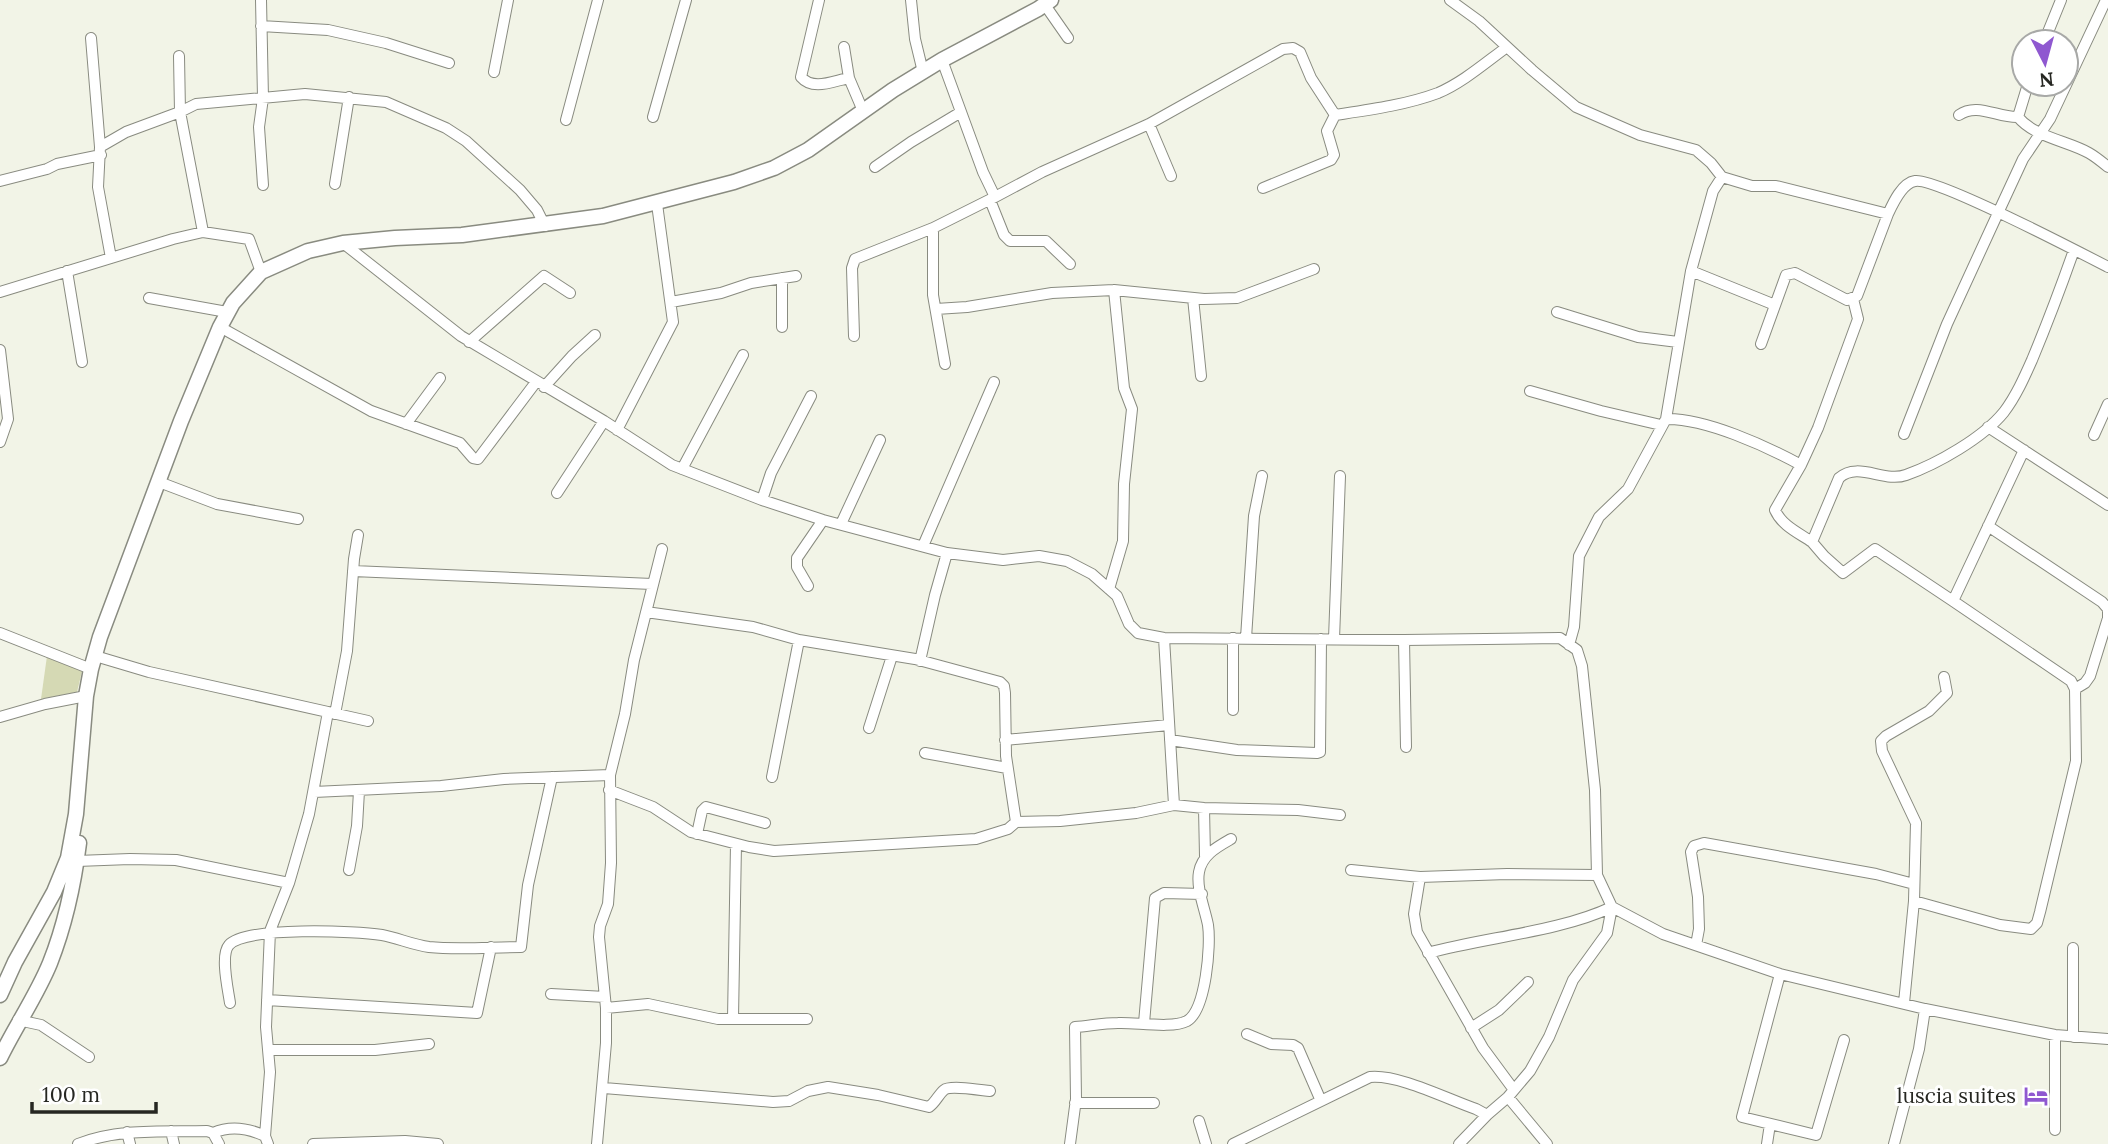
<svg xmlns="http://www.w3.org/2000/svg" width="2108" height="1144" font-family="Lora,serif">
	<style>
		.green { fill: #d5d9b4 }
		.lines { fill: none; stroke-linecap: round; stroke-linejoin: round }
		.street-casing { stroke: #898b80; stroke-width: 12 }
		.secondary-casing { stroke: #898b80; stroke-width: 17 }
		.street { stroke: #fff; stroke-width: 10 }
		.secondary { stroke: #fff; stroke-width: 14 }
		.labels { text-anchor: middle; stroke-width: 6; stroke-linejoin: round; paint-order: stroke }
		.poi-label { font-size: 21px; fill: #262722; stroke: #fff; text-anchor: end }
	</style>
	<rect width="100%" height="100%" fill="#f2f4e7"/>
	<path class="green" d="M47 656 83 667 77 692 41 699Z"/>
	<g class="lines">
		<g class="street-casing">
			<path id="street" d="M261 0 263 98 259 127 263 185
				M819 0 801 77C813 91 833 81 849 78
				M911 0 915 39 923 72
				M1450 0 1479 21 1532 70 1576 107 1640 135 1696 150 1711 163 1722 177 1752 186H1776L1888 214C1893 203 1902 183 1915 181 1935 177 2081 253 2108 267
				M1045 5 1068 38
				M261 26 328 30 386 43 449 63
				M91 38 100 147
				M2044 42 2061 0
				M844 47 849 78 863 111
				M179 56 180 112 203 232
				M942 60 983 172 995 197 1042 172 1149 124 1283 49 1293 48 1300 52 1311 78 1335 115 1327 131 1334 155 1331 160 1263 188
				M494 72 508 0
				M1335 115C1368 110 1406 105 1438 93 1462 83 1485 63 1507 47
				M1959 115C1977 102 1998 118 2018 117 2034 137 2068 141 2089 153 2096 157 2102 162 2108 167
				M653 117 686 0
				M2018 117 2028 84
				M566 120 598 0
				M1149 124 1171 176
				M875 167 911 142 961 112
				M0 181 47 169 57 164 101 155
				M335 184 349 97
				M990 200 1004 235 1010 241H1046L1070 264
				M933 228V295L945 364
				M343 243 461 336 604 421 672 465 762 500 823 520 947 553 1003 560 1039 556 1067 561 1092 574 1117 596 1129 624 1138 633 1164 638 1404 640 1560 638 1577 650 1582 666 1595 790 1597 875 1612 907 1663 934 1780 974 1925 1009 2055 1035 2108 1039
				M111 258 98 187 100 147 126 132 180 112 196 104 305 94 386 102 446 128 466 141 520 190 537 210 545 226
				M67 271 82 362
				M1691 271 1775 305
				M0 292 173 239 203 232 249 239 261 272
				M149 298 227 312
				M1193 298 1201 376
				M671 302 721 293 751 283 796 276
				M936 309 967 307 1052 293 1114 290 1204 299 1237 298 1314 269
				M1557 312 1638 337 1678 342
				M220 327 371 411 460 443 473 458 478 459 536 382
				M782 327V278
				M854 336 852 268 855 259 933 228 995 197
				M469 342 544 276 570 293
				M1761 344 1786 275 1795 273 1847 300 1857 296 1888 214
				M0 350 8 419 0 442
				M544 387 572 356 595 335
				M1530 391 1601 411 1661 425
				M1666 419 1691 271 1713 191 1722 177
				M406 424 440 378
				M1988 427 2108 505
				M617 430 673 322 657 204
				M1904 434 1947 324 1998 213 2023 159 2050 119 2106 0
				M2094 435 2108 404
				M2024 450 1953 601 1875 549 1843 573 1824 556 1812 542 1839 478C1858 461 1884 483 1906 475 1937 464 1983 438 2004 412 2016 396 2024 378 2032 360 2047 324 2061 287 2074 250
				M1801 465 1818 428 1858 319 1853 299
				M682 469 743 355
				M159 482 217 504 298 519
				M557 493 604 421
				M762 500 771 473 811 396
				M841 524 880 440
				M1988 526 2102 602 2108 609V618L2090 676 2085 683 2075 689
				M923 546 994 382
				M353 571 652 584
				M808 586 797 567V558L823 520
				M1109 589 1123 541 1124 484 1132 409 1124 388 1114 290
				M0 633 91 669
				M1164 638 1174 805
				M1246 638 1254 516 1262 476
				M1334 639 1340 476
				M1404 640 1406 747
				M1569 645 1574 627 1579 556 1599 517 1628 489 1666 419C1705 418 1766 446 1801 465L1775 510C1782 526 1799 533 1812 542
				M102 658 149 672 368 721
				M920 661 935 595 947 553
				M1233 710V638
				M335 714 347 651 354 559 358 535
				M0 717 45 704 86 696
				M869 728 892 656
				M1005 740 1169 725
				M1170 740 1237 750 1317 753 1320 752 1321 639
				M925 753 1007 768
				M772 777 799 640
				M609 790 653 807 691 832 749 847 774 851 976 839 1008 829 1016 822 1006 756 1005 693 1004 686 1000 682 915 659 799 640 753 627 646 612
				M314 792 441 786 504 779 610 775
				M1204 808 1205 856
				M1016 822 1060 821 1136 813 1174 805 1204 808 1298 810 1340 815
				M697 834 702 811 706 807 765 823
				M77 861 130 859 176 860 289 883
				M349 870 357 826 359 791
				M1351 870 1420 877 1507 874 1597 875
				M1420 877 1414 914 1417 932 1483 1048 1514 1090
				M1914 901 2000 925 2031 929 2037 923 2040 912 2076 761 2075 689 2071 681 1953 601
				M1696 945 1699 929 1698 897 1691 852 1694 846 1704 843 1876 874 1914 884
				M1428 953C1486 937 1559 932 1612 907
				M1780 974 1742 1117 1816 1135 1844 1040
				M551 994 605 997
				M267 1000 477 1013 491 947
				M230 1003C228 989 220 955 229 945 245 926 357 931 382 935 398 938 413 945 429 947 459 950 491 947 521 947L528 885 552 777
				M1904 1003 1914 901 1916 823 1882 751 1881 741 1886 736 1929 711 1947 693 1944 677
				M606 1008 648 1004 718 1019H807
				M733 1018 736 844
				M18 1020 41 1025 89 1057
				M1144 1023 1155 898 1164 893 1202 894
				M1471 1028 1499 1010 1528 982
				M1247 1034 1271 1044 1293 1045 1298 1048 1321 1101
				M2055 1035V1130
				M2073 1037V948
				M268 1050H375L429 1044
				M604 1088 773 1102 789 1101 808 1091 828 1087 878 1095 929 1107C936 1102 938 1095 944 1090 950 1085 980 1090 990 1091
				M1508 1097 1547 1144
				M1075 1103H1154
				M1199 1121 1206 1144
				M171 1131 174 1144
				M127 1132 130 1144
				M213 1133C231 1125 248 1128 265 1136
				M78 1144C119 1128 163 1132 207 1131L213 1133 219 1144
				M268 1144 265 1136 270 1072 266 1027 270 931 289 883 309 814 328 712
				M313 1144 405 1141 438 1144
				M597 1144 606 1043V1008L599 937 600 926 608 904 611 863 610 775 625 714 634 660 662 549
				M1070 1144 1076 1099 1075 1027C1089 1026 1103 1023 1118 1023 1135 1022 1172 1029 1187 1021 1206 1010 1211 945 1208 925 1205 909 1196 888 1199 872 1202 855 1217 847 1231 839
				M1233 1144 1370 1077C1398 1074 1447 1099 1476 1109L1487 1115 1508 1097 1530 1071 1549 1037 1573 980 1607 933 1612 907
				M1459 1144 1487 1115
				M1767 1144 1770 1124
				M1894 1144 1919 1049 1925 1009"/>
		</g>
		<g class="secondary-casing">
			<path id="secondary" d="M0 995 15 962 54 892 68 858 76 814 86 696 91 669 100 637 181 421 220 327 233 303 261 272 308 251 343 243 395 238 462 235 603 216 734 182 774 168 808 150 893 90 942 60 1038 9 1051 0
				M0 1058C15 1027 37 995 50 963 65 925 74 883 79 843"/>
		</g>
		<use href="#street" class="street"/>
		<use href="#secondary" class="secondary"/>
	</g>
	<defs>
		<g id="hotel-bare" transform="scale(1.89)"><path d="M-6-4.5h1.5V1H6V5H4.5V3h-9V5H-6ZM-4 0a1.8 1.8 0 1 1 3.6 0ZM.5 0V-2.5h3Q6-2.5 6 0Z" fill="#8f58d0" stroke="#fff" stroke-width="2.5" paint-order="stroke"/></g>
	</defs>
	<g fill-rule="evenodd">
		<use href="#hotel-bare" x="2036" y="1096"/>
	</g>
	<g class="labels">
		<g class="poi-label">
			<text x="2016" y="1103">luscia suites</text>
		</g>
	</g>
	<g transform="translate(2045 63) rotate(174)"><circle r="33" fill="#ffffff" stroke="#a8a9a7" stroke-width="2"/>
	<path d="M0-5L12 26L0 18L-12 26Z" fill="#8f58d0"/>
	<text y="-10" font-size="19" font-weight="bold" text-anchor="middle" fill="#262722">N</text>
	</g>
	<path d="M32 1102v10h124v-10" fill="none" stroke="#262722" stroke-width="3.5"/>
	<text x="42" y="1102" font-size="21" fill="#262722" stroke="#ffffff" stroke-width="5" paint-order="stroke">100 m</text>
</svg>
